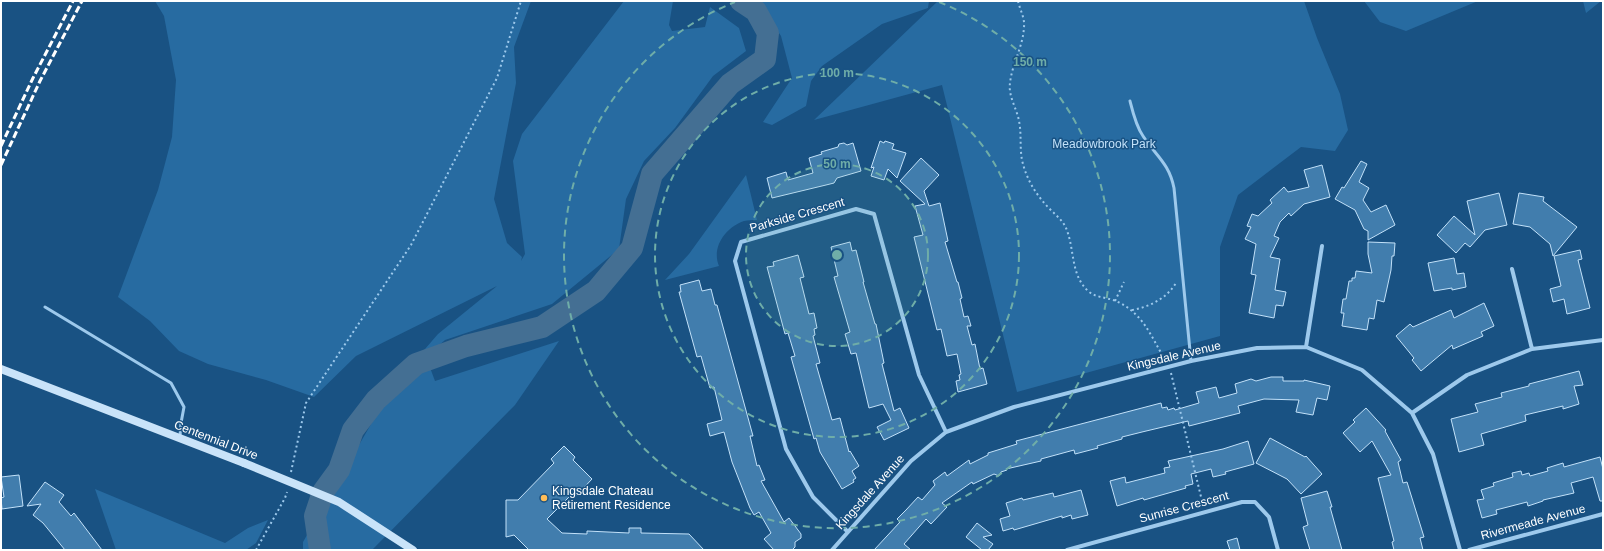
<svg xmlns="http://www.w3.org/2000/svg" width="1604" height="551" font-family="Helvetica,sans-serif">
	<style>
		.green { fill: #276ba1 }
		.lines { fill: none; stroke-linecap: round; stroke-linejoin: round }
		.river { stroke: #446f93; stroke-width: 22 }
		.building { fill: #417dad; stroke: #c2e1f9 }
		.path { stroke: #9dc9ec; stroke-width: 2; stroke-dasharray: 2 3; stroke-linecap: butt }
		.lane { stroke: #9dc9ec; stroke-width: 3 }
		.street { stroke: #9dc9ec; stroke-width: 4 }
		.secondary { stroke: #c9e3f9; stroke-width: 8 }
		.rail { stroke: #fff; stroke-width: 3; stroke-dasharray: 7 3; stroke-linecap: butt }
		.secondary-bridge { stroke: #c9e3f9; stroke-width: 8 }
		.ring { fill: none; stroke: #6fada8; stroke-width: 2; stroke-dasharray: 7 5 }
		.poi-dot { fill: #ffbd58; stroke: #195283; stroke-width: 1.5 }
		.labels { text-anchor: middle; stroke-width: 3; stroke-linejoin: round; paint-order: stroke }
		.park-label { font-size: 12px; fill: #c2e1f9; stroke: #195283 }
		.street-label { font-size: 12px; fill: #fff; stroke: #195283 }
		.poi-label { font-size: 12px; fill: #fff; stroke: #195283; text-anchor: start }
		.centre { fill: #6fada8; stroke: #195283; stroke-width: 2 }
		.ring-label { font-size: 12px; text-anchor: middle; font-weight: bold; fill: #6fada8; stroke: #195283; stroke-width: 3; stroke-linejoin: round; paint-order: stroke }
	</style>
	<rect width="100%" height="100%" fill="#195283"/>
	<path class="green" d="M155 1H531L514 47 516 83 494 199 507 243 522 257 521 261 525 254 513 161 522 134 624 1H673L669 25 672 31 705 27 710 7 739 28 746 51 713 76 675 128 644 161 626 199 619 249 552 304 445 340 426 357 435 381 559 341 515 405 372 550H303V542L393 386 438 334 497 286 356 356 314 397 266 380 208 364 179 351 150 321 118 297 158 190 172 137 176 80 164 16Z
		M736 1H929L928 8 882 24 822 66 811 81 806 106 772 125 763 122 792 78 781 36 767 15 747 10Z
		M938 1H1304L1317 38 1340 94 1348 130 1335 151 1301 147 1238 195 1220 247V336L1017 392 942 85 814 120Z
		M1364 1H1478L1406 31 1380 22Z
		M1583 1H1601L1586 13Z
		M746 175 757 220C753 220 748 220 744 221 726 227 711 247 719 266L665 280 689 254Z
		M95 489 225 543 248 528 268 520 256 543 246 550H116Z"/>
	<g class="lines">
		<path class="river" d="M320 550 315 516 323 492 339 470 353 430 376 400 416 364 466 346 542 327 596 291 632 248 652 174 730 84 765 59 768 33 756 11 741 1"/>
	</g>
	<path class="building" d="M880 141 884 143 885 141 894 144 892 149 906 153 897 178 888 169 884 180 871 176 874 167 871 168Z
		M844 143 847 145 853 143 861 171 837 178 834 183 826 185 772 198 767 178 786 172 788 180 813 173 809 158 822 154 821 152 838 147 839 144Z
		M921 158 939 175 924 191 929 206 940 203 948 241 945 242 957 282H958L962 298 960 299 964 317 968 316 971 326H967L972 345 975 344 980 369 983 368 987 384 958 392 956 381 960 380 959 375 961 374 957 354 947 356 941 329 937 330 914 237 923 235 915 206 925 204 900 181Z
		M1361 161 1367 164 1359 182 1369 188 1363 200 1371 212 1386 205 1395 225 1368 240V231L1364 229 1355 210 1335 199 1342 187 1344 188Z
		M1322 165 1330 197 1304 204 1291 216 1289 213 1280 222 1274 236 1279 238 1270 257 1280 259 1275 290 1286 292 1283 306 1276 305 1274 318 1249 313 1256 275 1251 274 1256 244 1245 239 1251 227 1247 226 1252 214 1258 216 1272 203 1270 200 1284 187 1288 192 1309 187 1304 170Z
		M1499 193 1507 225 1485 230 1470 247 1465 243 1456 253 1437 235 1454 216 1475 235 1467 201Z
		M1519 193 1544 197 1543 201 1577 227 1553 256 1550 244 1530 227 1513 224Z
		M850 242 852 251 856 250 864 282H863L875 324H876L884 363 882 364 894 411 900 408 909 428 884 440 877 427 891 420 883 404 869 408 856 353 851 354 845 334 850 332 834 277 838 276 831 247Z
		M1368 242 1395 243 1394 256H1392L1391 270 1384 302 1377 300 1374 319 1369 318 1367 330 1342 326 1344 313H1341L1343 299H1346L1349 281H1352V278H1355L1356 271 1372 273 1368 254Z
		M1580 250 1582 259 1578 260 1590 308 1567 314 1564 299 1553 302 1550 289 1561 286 1554 256Z
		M798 255 804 277 800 278 809 314 814 313 817 328 814 329 815 335 813 336 820 363 816 364 832 420 840 418 849 452 850 451 859 466 852 471 856 478 853 480 854 482 842 489 820 452 816 438 814 439 791 357 795 356 788 333 785 334 767 267 774 266 773 262Z
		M1454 258 1457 274 1464 273 1466 287 1452 290V288L1434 291 1428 263Z
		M699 280 702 291 711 289 715 305H717L753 436H750L757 466 759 465 765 480 761 481 784 522 789 518 801 534V538L795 542V547L792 550H774L764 539 771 533 759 512 754 515 750 508 732 462 724 432 710 436 707 424 722 420 714 387 710 388 701 356 697 357 679 292H681L680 285Z
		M1484 303 1494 326 1481 332 1483 336 1453 349 1452 345 1421 371 1412 360 1414 358 1396 336 1410 324 1413 327 1451 310 1454 318Z
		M1579 371 1583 385 1574 386 1579 404 1563 409V406L1525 415 1526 421 1481 434 1484 445 1459 452 1451 419 1478 412 1475 404 1502 397 1501 393 1529 386V384Z
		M1271 377H1283V381H1304V380L1330 386 1327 400 1317 398 1313 415 1296 412 1299 400 1264 399 1238 406 1240 413 1189 426 1188 421 1142 432 1122 437V439L1097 446 1098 448 1075 454 1074 450 1041 459V461L1006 469 1007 470 1001 472 999 476 994 474 973 484 972 482 942 503 947 507 931 524 926 519 904 544 911 550H874L900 522 897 519 906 510 918 497 922 500 935 485 933 481 945 472 947 476 969 460 970 464 988 455V453L1017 444 1016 441 1161 403 1162 408 1167 407 1168 410 1174 408 1175 410 1199 403 1196 392 1216 387 1219 398 1237 393 1235 384 1251 379 1256 381Z
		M1366 408 1386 430 1385 431 1401 460 1398 462 1403 483 1407 482 1424 537 1420 538 1423 550H1394L1392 542 1394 541 1378 478 1391 475 1372 441 1360 452 1343 433 1355 422 1353 420Z
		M1270 438 1305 457 1306 456 1322 474 1301 494 1287 479 1256 463Z
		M1248 441 1254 464 1225 472 1226 474 1213 477 1211 469 1191 474 1193 484 1185 486 1186 488 1144 500 1143 498 1117 506 1110 481 1125 477 1126 483 1165 473 1164 468 1170 467 1168 461 1223 449Z
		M564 446 575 457 573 460 592 479 576 496 573 493 547 519 562 533 587 534V531L629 533V528H641V533L689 534 704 550H529L514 535 506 537V500H518L554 463 551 459Z
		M1600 457 1603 469V501H1600L1593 477 1571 483 1574 493 1543 500V501L1528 506 1527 502 1496 510 1497 514 1482 518 1477 500 1484 499 1481 490 1494 486 1493 483 1513 477 1512 473 1521 471 1522 475 1529 473 1530 476 1548 471 1547 468 1563 463 1564 467Z
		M19 475 23 506 2 509 1 498 4 497 1 477Z
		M45 482 64 495 59 502 71 516 74 513 102 550H65L43 523 33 515 41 504 27 506Z
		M1081 490 1088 515 1072 519 1071 515 1062 518V516L1014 530 1013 528 1003 531 1000 519 1010 516 1006 503 1022 498 1023 500 1053 493 1054 497Z
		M1327 491 1332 507H1330L1342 550H1310L1303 527 1308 525 1301 498Z
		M977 523 992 535 983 537 993 544 988 550H982L966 537Z
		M1237 538 1240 550H1230L1227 541Z"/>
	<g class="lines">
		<path class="path" d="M1018 1C1020 10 1025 18 1024 27 1023 47 1012 64 1010 83 1008 96 1017 109 1019 121 1022 135 1019 150 1023 164 1027 179 1035 193 1046 205 1053 213 1062 219 1066 228 1075 249 1070 274 1088 291 1096 298 1106 297 1116 301 1143 313 1151 336 1165 360
			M1115 301 1124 282
			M1132 310C1149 307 1166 299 1176 283
			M1171 373 1203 505
			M291 472 306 403 411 245 497 78 521 1
			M256 550 285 498 287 492"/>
		<path class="lane" d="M1130 101C1133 113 1136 126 1143 136 1156 156 1169 163 1174 188L1191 361
			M45 307 171 383 184 407 181 423 180 436"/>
		<path class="street" d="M1512 269 1532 349
			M1306 347 1322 246
			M1412 413 1467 375 1532 349 1603 340
			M848 532 813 497 786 449 735 261 741 242 856 209 874 214 919 375 946 432
			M832 550 911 461 946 432 1014 407 1191 361 1257 348 1306 347 1362 370 1412 413 1433 454 1460 550
			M1067 550 1242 502H1255L1269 517 1278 550
			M1469 550 1603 514"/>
		<path class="secondary" d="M1 369 244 463"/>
		<path class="rail" d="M1 146 33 78 73 1
			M1 165 40 81 82 1"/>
		<path class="secondary-bridge" d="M244 463 339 502 413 550"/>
	</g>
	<circle cx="837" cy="255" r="91" fill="#6fada8" fill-opacity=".12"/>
	<g class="ring">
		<circle cx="837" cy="255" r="91"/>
		<circle cx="837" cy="255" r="182"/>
		<path d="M939 2A273 273 0 1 1 735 2"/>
	</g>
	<circle class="poi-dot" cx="544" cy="498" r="4"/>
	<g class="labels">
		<g class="park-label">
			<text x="1104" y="148">Meadowbrook Park</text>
		</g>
		<g class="street-label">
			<text transform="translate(797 215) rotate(-16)" y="4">Parkside Crescent</text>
			<text transform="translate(1174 356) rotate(-13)" y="4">Kingsdale Avenue</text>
			<text transform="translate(216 440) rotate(21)" y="4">Centennial Drive</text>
			<text transform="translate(870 492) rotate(-48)" y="4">Kingsdale Avenue</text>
			<text transform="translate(1184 507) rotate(-15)" y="4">Sunrise Crescent</text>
			<text transform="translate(1533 522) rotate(-15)" y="4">Rivermeade Avenue</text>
		</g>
		<g class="poi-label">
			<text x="552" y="495">Kingsdale Chateau<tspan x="552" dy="14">Retirement Residence</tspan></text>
		</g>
	</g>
	<circle cx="837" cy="255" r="6" class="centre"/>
	<g class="ring-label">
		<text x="1030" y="66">150 m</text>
		<text x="837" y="77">100 m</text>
		<text x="837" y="168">50 m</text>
	</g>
	<rect width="1604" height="551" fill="none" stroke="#ffffff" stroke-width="4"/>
</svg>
